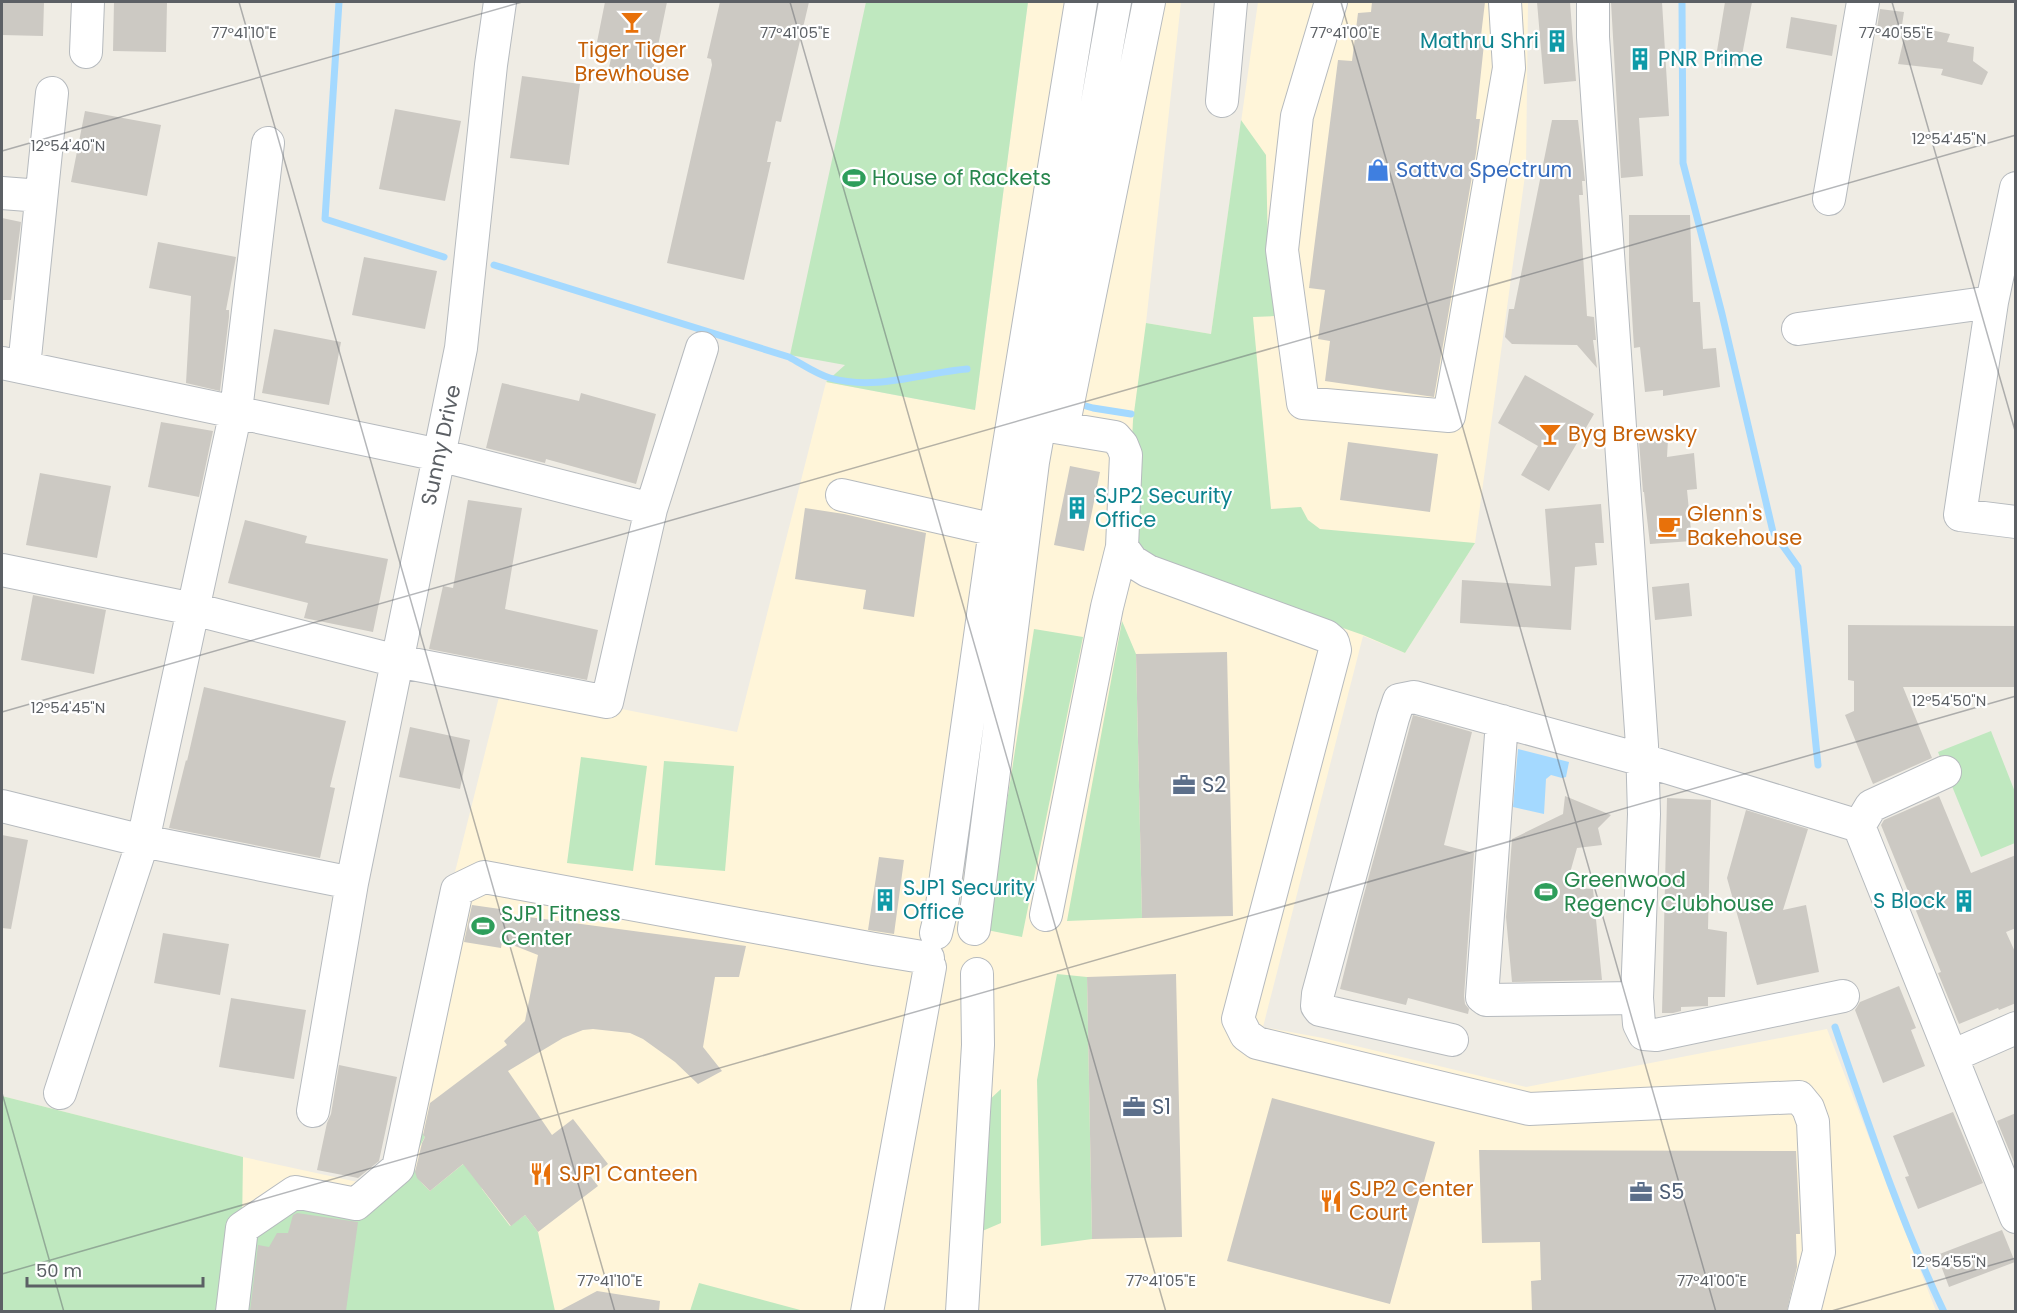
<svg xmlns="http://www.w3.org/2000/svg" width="2017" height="1313" font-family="Poppins,sans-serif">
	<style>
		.commercial { fill: #fff5d9 }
		.green { fill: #bfe8bf }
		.water { fill: #a4d9ff }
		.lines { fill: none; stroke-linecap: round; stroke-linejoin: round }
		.stream { stroke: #a4d9ff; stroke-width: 7 }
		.building { fill: #ccc9c3 }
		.minor-casing { stroke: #b6babe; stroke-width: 34 }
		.minor { stroke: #fff; stroke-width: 32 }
		.ticks { fill: none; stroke: #5c6065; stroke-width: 1.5; stroke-opacity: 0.45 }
		.labels { text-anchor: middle; stroke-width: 4.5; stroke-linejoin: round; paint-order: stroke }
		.culture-label { font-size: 21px; fill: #0d838f; stroke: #fff; text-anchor: start }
		.food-label { font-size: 21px; fill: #c56008; stroke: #fff; text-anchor: start }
		.shop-label { font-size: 21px; fill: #366cbe; stroke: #fff; text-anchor: start }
		.leisure-label { font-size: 21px; fill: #27864d; stroke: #fff; text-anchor: start }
		.street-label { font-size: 21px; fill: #5c6065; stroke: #fff }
		.service-label { font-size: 21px; fill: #4e5e75; stroke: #fff; text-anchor: start }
		.ticks-label { font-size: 15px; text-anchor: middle; fill: #5c6065; stroke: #fff; stroke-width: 4.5; stroke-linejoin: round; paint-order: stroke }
	</style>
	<rect width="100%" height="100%" fill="#efece4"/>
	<path class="commercial" d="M1028 2H1181L1146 323 1211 334 1258 2H1528L1526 168 1475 543 1405 653 1363 636 1263 1027 1323 1038 1526 1087 1827 1029 1936 1311H2V1096L243 1157 376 1186 502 685 737 732 826 382 975 410Z"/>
	<path class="green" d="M866 2H1028L975 410 826 382 845 365 790 355Z
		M1241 120 1266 155 1268 251 1276 316 1253 317 1271 509 1301 507 1308 520 1320 529 1475 543 1405 653 1363 635 1234 590 1127 544 1133 420 1146 323 1211 334Z
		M1122 621 1136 654 1142 918 1067 921Z
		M1034 629 1083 637 1022 937 987 930Z
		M1991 731 2015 792V843L1981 857 1938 752Z
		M581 757 647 766 633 871 567 863Z
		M664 761 734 766 725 871 655 865Z
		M1057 974 1087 977 1092 1239 1041 1246 1037 1080Z
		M1001 1089V1223L973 1235 987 1102Z
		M2 1096 243 1157 242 1227 295 1192 356 1204 412 1117 425 1137C412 1159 409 1173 430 1191L473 1156 482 1189 510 1226 525 1215 538 1232 555 1311H2Z
		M699 1283 804 1311H690Z"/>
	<path class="water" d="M1518 749 1569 762 1566 777 1562 778 1551 775 1546 779 1544 814 1513 807Z"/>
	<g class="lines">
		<path class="stream" d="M339 2 325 219 444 257
			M1682 2 1683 163 1722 314 1773 532 1798 567 1818 765
			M494 265 789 357C802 364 816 374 830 378 876 391 921 373 967 369
			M1075 403 1093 408 1131 414
			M1835 1027C1868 1123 1900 1220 1944 1312"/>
	</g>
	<path class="building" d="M2 2H44L43 36 2 35Z
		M114 2H167L166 52 113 51Z
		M605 2H667L652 75 609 67 614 46 597 42Z
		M720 2H809L781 122 776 121 767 162H771L744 280 667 263 712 65 711 59 707 58Z
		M1372 2H1485L1480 44H1484L1476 119H1480L1476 153 1434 397 1325 381 1330 341 1318 339 1325 290 1309 288 1338 60 1352 61 1358 13 1371 12Z
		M1537 2H1570L1576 81 1544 84Z
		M1611 2H1662L1669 116 1639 118 1643 176 1621 178Z
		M1725 2H1752L1740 66 1715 63Z
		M1880 9 1904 12 1900 38 1876 35Z
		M1791 17 1837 25 1832 56 1786 48Z
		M1907 25 1950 34 1947 42 1974 47 1973 61 1988 72 1982 85 1941 75 1943 69 1898 64Z
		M522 76 580 84 569 165 510 158Z
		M395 109 461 121 445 201 379 189Z
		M85 111 161 125 147 196 71 182Z
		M1552 120H1578L1585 181H1582L1583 195H1579L1587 316 1594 317 1596 340H1593L1597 368 1577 345 1512 344 1505 337 1509 309H1514Z
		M1629 215H1690L1693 302H1700L1703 349 1716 348 1720 387 1663 396V390L1645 392 1640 347 1634 348 1629 264Z
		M2 218 21 222 11 300H2Z
		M158 242 236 257 226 310H229V317L220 391 186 383 191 296 149 288Z
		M364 257 437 271 425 329 352 315Z
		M274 329 341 342 329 405 262 393Z
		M1525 375 1594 414 1549 491 1521 475 1538 446 1498 423Z
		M502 383 579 401 581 393 656 414 636 484 546 459 545 463 486 448Z
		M161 422 213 431 199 497 148 487Z
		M1668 439 1667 457 1694 453 1697 489 1687 490 1692 541 1650 544 1644 492H1643L1639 442Z
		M1348 442 1438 454 1430 512 1340 500Z
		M1070 466 1100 472 1084 551 1054 545Z
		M40 473 111 486 97 558 26 545Z
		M468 500 522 508 505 609 598 630 587 680 429 649 443 586 453 588Z
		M1601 504 1604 543H1595L1597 565 1575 567 1571 630 1460 623 1462 580 1551 586 1545 509Z
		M805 508 844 514 926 533 914 617 863 609 866 590 795 579Z
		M245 520 307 536 305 543 388 559 373 632 304 618 308 603 228 583Z
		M1689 583 1692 616 1655 620 1652 587Z
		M33 595 106 610 94 674 21 660Z
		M1848 625 2016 626V687H1903L1932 758 1873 784 1845 715 1854 711V681L1848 680Z
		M1227 652 1233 916 1142 918 1136 654Z
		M204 687 346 721 330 787 335 788 320 858 169 828 186 760 187 761Z
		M1413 715 1472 732 1444 845 1474 853 1464 996 1465 1004 1469 1009 1468 1014 1408 998 1406 1005 1340 989 1360 909Z
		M410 727 470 740 460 789 399 777Z
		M1565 796 1611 815 1598 828 1602 845 1577 848 1566 887 1593 889 1602 980 1512 982 1506 917 1512 839 1563 814Z
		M1939 796 1971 873 2016 855V928L2006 932 2016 954V1003L1999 1010 1998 1008 1959 1024 1938 973 1941 972 1881 825 1884 820Z
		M1667 798 1711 800 1708 929 1727 932 1725 997H1708V1006L1681 1007V1011L1673 1013H1662Z
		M1746 810 1808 829 1783 910 1806 905 1819 972 1757 985 1727 878Z
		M2 835 28 840 11 929 2 928Z
		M879 857 904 860 894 934 868 930Z
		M472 905 507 910 506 914 746 946 739 977H715L703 1047 722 1071 698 1084 675 1062 643 1039 630 1033 593 1029 583 1030 563 1038 508 1071 552 1135 573 1119 608 1164 591 1177 598 1186 538 1232 525 1215 511 1226 463 1164 430 1191 417 1178 415 1172 422 1143 425 1137 423 1135 430 1103 507 1045 504 1041 525 1021 538 955 502 941 501 948 464 942Z
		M163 933 229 944 220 995 154 983Z
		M1176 974 1182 1237 1092 1239 1087 977Z
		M1899 986 1916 1028 1911 1030 1925 1066 1883 1083 1855 1010 1860 1002Z
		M231 998 306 1010 294 1079 219 1067Z
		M339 1065 397 1077 379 1161 358 1178 317 1170 327 1123 331 1114Z
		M1272 1098 1435 1142 1390 1304 1227 1261Z
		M1953 1112 1983 1183 1918 1209 1905 1177 1909 1176 1893 1136Z
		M2016 1113V1167L1997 1121Z
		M1479 1150 1796 1151 1800 1234H1796L1797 1267 1787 1311H1532L1531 1281 1541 1280 1540 1242 1482 1243Z
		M297 1213 358 1222 346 1311H250L258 1245 269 1247 277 1233H288L293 1215Z
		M2002 1230 2015 1262 1949 1287 1937 1255Z
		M597 1291 660 1301 659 1311H559Z"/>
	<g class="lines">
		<g class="minor-casing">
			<path id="minor" d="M1331 2 1297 116 1282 250 1303 403 1449 416 1509 68 1505 2
				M86 52 88 2
				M1222 101 1231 2
				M2016 188 1992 302 1960 515 2016 522
				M2 193 41 196
				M1829 199 1863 2
				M1798 329 1992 302
				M2 363 439 455 651 509
				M24 367 52 93
				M1013 420 1115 437 1122 445 1126 455 1122 547 1132 561 1148 571 1326 636 1333 642 1335 650 1238 1019 1246 1035 1257 1043 1529 1109 1799 1097 1808 1108 1813 1122 1819 1252 1804 1312
				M1063 428 1149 2
				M842 495 995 530
				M2 570 193 609 397 661 607 702 651 509 702 348
				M1502 721 1482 997 1486 1000 1637 998 1644 814 1642 745 1593 37V2
				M2 806 143 841 352 883
				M1859 826 1871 806 1945 772
				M1046 915 1107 607 1122 547
				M974 929 1033 462 1115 2
				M936 933 941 912 995 530 1081 2
				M1637 998 1639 1024 1644 1034 1656 1035 1843 996
				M1452 1040 1320 1010 1317 1006 1318 994 1393 718 1399 700 1414 697 1643 760 1859 826 2016 1217
				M1952 1056 2016 1028
				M60 1093 143 841 236 411 268 143
				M313 1111 352 883 461 348 491 65 500 2
				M232 1312 242 1228 295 1192 356 1204 398 1168 457 890 484 877 874 949 928 958
				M867 1312 930 967
				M962 1312 978 1045 977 974"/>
		</g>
		<use href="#minor" class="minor"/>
	</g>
	<path class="ticks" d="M239 2 615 1312M790 2 1166 1312M1341 2 1716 1312M1892 2 2016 434M2 151 522 2M2 712 2016 135M2 1093 64 1312M2 1274 2016 696M1828 1312 2016 1258"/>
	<defs>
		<g id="bar-bare" transform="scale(1.8)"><path d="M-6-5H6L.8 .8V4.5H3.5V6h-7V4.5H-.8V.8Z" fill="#e8710a" stroke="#fff" stroke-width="2.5" paint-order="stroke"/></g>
		<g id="building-bare" transform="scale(1.8)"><path d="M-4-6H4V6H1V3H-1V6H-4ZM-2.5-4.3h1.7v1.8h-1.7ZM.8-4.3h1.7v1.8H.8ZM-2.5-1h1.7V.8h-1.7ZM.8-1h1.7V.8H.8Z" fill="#0f9aa8" stroke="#fff" stroke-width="2.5" paint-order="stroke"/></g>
		<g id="shop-bare" transform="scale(1.8)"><path d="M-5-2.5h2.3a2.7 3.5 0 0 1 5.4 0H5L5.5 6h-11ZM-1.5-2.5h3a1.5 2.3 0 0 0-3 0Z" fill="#3f7fe0" stroke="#fff" stroke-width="2.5" paint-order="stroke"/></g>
		<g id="stadium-bare" transform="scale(1.8)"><path d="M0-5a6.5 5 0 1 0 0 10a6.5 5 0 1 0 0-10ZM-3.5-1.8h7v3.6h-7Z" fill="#2e9e5b" stroke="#fff" stroke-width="2.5" paint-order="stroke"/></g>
		<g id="cafe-bare" transform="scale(1.8)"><path d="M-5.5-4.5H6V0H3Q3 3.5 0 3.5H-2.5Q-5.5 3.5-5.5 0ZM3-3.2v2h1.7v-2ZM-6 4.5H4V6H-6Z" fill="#e8710a" stroke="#fff" stroke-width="2.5" paint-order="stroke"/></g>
		<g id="office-bare" transform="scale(1.8)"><path d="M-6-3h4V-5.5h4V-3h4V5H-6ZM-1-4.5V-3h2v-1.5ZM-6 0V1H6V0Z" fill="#5c6f8a" stroke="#fff" stroke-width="2.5" paint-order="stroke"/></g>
		<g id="restaurant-bare" transform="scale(1.8)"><path d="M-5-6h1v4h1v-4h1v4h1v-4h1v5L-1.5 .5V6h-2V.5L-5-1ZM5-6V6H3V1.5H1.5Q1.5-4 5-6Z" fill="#e8710a" stroke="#fff" stroke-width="2.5" paint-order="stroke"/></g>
	</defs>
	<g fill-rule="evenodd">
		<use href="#bar-bare" x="632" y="22"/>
		<use href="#building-bare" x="1557" y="41"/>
		<use href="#building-bare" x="1640" y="59"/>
		<use href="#shop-bare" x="1378" y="170"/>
		<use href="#stadium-bare" x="854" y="178"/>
		<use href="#bar-bare" x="1550" y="434"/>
		<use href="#building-bare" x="1077" y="508"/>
		<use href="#cafe-bare" x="1669" y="526"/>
		<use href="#office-bare" x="1184" y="785"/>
		<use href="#stadium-bare" x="1546" y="892"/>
		<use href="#building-bare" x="885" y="900"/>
		<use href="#building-bare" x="1964" y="901"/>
		<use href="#stadium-bare" x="483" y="926"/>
		<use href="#office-bare" x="1134" y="1107"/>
		<use href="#restaurant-bare" x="541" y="1174"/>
		<use href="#office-bare" x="1641" y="1192"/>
		<use href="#restaurant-bare" x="1331" y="1201"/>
	</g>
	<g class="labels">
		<g class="culture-label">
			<text x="1539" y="48" text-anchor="end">Mathru Shri</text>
			<text x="1658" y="66">PNR Prime</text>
			<text x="1095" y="503">SJP2 Security<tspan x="1095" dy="24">Office</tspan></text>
			<text x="903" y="895">SJP1 Security<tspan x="903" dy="24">Office</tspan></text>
			<text x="1946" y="908" text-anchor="end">S Block</text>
		</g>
		<g class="food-label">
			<text x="632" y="57" text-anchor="middle">Tiger Tiger<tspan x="632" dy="24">Brewhouse</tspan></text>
			<text x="1568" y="441">Byg Brewsky</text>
			<text x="1687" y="521">Glenn's<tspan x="1687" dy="24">Bakehouse</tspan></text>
			<text x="559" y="1181">SJP1 Canteen</text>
			<text x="1349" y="1196">SJP2 Center<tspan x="1349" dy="24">Court</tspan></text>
		</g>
		<g class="shop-label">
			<text x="1396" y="177">Sattva Spectrum</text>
		</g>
		<g class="leisure-label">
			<text x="872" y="185">House of Rackets</text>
			<text x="1564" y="887">Greenwood<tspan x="1564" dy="24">Regency Clubhouse</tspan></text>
			<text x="501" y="921">SJP1 Fitness<tspan x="501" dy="24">Center</tspan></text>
		</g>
		<g class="street-label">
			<text transform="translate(441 445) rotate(-78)" y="7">Sunny Drive</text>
		</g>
		<g class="service-label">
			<text x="1202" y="792">S2</text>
			<text x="1152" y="1114">S1</text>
			<text x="1659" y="1199">S5</text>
		</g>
	</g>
	<g class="ticks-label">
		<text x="244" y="38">77°41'10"E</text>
		<text x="795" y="38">77°41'05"E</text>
		<text x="1345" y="38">77°41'00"E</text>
		<text x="1896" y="38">77°40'55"E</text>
		<text x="1949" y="144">12°54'45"N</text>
		<text x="68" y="151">12°54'40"N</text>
		<text x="1949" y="706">12°54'50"N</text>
		<text x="68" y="713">12°54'45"N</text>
		<text x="1949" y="1267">12°54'55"N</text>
		<text x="610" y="1286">77°41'10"E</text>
		<text x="1161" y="1286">77°41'05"E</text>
		<text x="1712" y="1286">77°41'00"E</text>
	</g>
	<rect width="2017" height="1313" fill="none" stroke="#5c6065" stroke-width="6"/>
	<path d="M27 1277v9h176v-9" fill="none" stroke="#5c6065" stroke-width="3"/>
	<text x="36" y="1277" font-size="18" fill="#5c6065" stroke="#ffffff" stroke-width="4.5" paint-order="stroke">50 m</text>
</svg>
